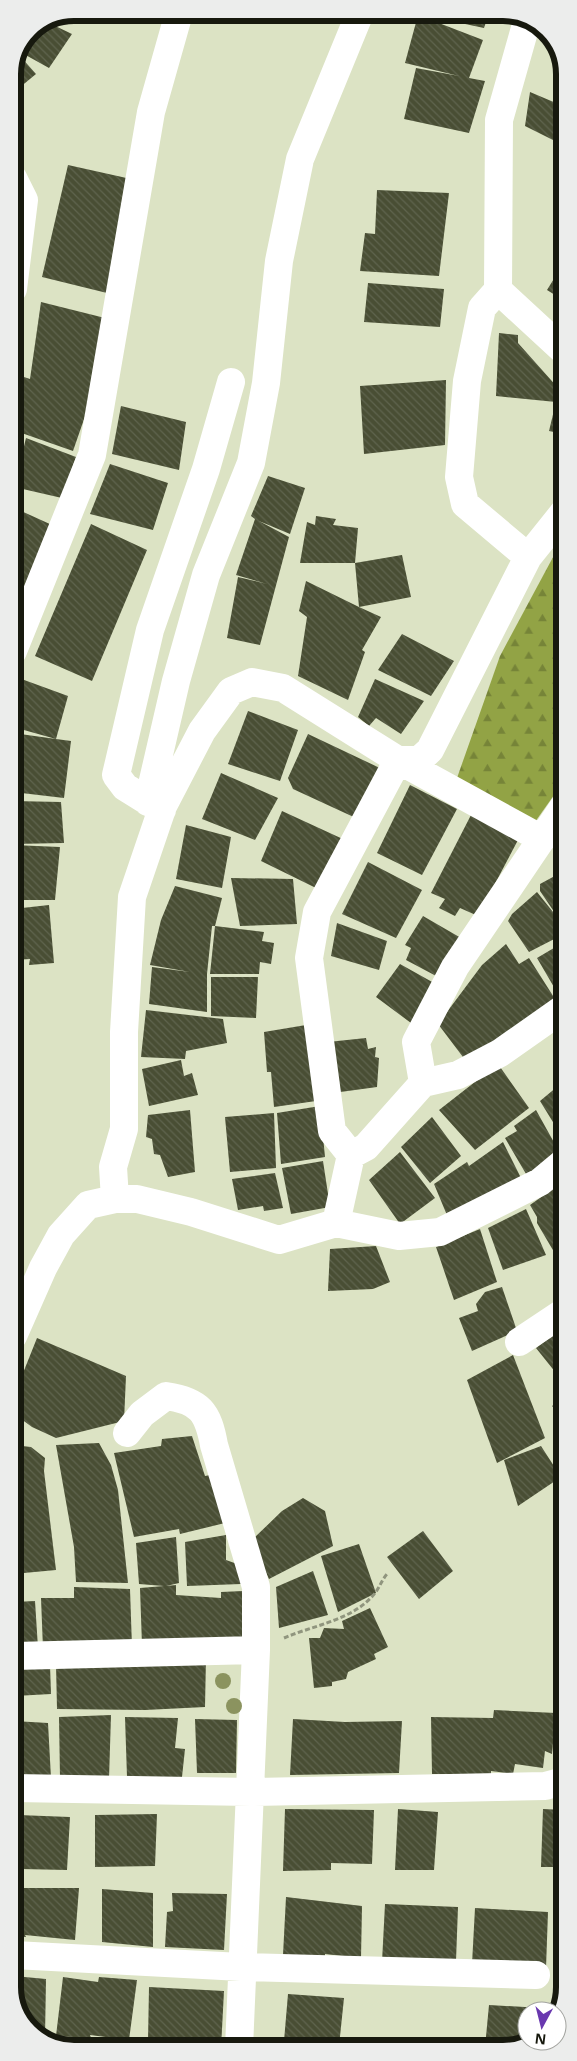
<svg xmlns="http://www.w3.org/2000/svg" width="577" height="2061" font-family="'Open Sans',sans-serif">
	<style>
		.forest { fill: url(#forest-firs) }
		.building { fill: url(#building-back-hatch) }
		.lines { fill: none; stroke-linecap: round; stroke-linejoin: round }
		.path { stroke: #90957e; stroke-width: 3; stroke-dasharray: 5 2.5; stroke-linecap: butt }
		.minor { stroke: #fff; stroke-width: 28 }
		.tree { fill: #8b935f }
		.rim { fill: none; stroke: #17190e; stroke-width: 6 }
	</style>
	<defs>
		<pattern id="forest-firs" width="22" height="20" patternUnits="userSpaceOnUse" patternTransform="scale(1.25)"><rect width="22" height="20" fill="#92a345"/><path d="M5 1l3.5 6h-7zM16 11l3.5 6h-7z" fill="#768438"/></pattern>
		<pattern id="building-back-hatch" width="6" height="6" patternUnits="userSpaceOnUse" patternTransform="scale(1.25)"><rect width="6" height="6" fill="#494e34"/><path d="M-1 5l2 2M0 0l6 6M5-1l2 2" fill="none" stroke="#5f644e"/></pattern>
	</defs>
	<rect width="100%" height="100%" fill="#dce3c4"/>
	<path class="forest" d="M564 541V781L535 822 457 778 500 656 559 546Z"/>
	<path class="building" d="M433 13H489L484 28 432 17Z
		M418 15 483 40 469 78 485 81 469 133 404 119 416 68 459 76 405 63Z
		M49 23 72 34 49 68 22 53 31 31Z
		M20 56 36 74 13 93V74Z
		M530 92 563 106V145L525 126Z
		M68 165 131 179 107 293 42 277Z
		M377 190 449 193 439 276 360 271 365 233 375 234Z
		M563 264V300L547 290Z
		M368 283 444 289 440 327 364 322Z
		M41 302 105 318 91 399 73 451 13 430V391L18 375 30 379Z
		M499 333 518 335V343L559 389 563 391V434L549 431 556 402 496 396Z
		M446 380 445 445 364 454 360 386Z
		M121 406 186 422 179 470 112 454Z
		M26 438 76 457 62 498 14 487Z
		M110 464 168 483 153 530 90 514Z
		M268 476 305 488 290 534 259 521 289 537 260 645 227 638 238 577 267 584 236 575 255 519 251 516Z
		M19 510 52 525 13 619V530L16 523 13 529V522L16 523Z
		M316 516 336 519 333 525 358 528 355 563 402 555 411 597 359 607 381 617 362 650 365 652 348 700 298 676 307 617 299 611 306 581 359 607 355 563H300L307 522 315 525Z
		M91 524 147 550 92 681 35 656Z
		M402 634 454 661 431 696 378 670Z
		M16 677 68 696 56 739 71 741 64 798 13 792V733L56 739 13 727V687Z
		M375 679 424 701 401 734 376 718 369 726 358 717Z
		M248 711 298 730 280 781 228 764Z
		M308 734 382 769 358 819 293 789 288 778Z
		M221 773 278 798 255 840 202 819Z
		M410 785 457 809 422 875 377 853Z
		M13 801 61 802 64 843 13 844Z
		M282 811 345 840 316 888 261 861Z
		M471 815 518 840 478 916 460 908 455 916 439 908 445 899 431 893Z
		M186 825 231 837 222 888 176 879Z
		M13 845 60 847 55 900H13Z
		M368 862 422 890 396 938 342 914Z
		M564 871V934L529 952 508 921 512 914 537 892 561 922 540 891V884Z
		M231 878 293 879 297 924 240 926Z
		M175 886 222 898 215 926H212L207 974V1012L149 1004 152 967 190 972 150 965 161 920Z
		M49 905 54 963 29 965 30 959 13 960V909Z
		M423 916 461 938 438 977 406 960 411 948 405 945Z
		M337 923 387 941 379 970 331 956Z
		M215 926 264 932 262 941 274 943 271 964 260 962 259 974H210Z
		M564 942V991L558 994 537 958Z
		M506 944 519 964 529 958 555 999 469 1065 438 1024 482 965Z
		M400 964 434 983 411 1023 376 997Z
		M211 977H258L256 1018 211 1016Z
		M146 1010 223 1019 227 1043 186 1051 185 1059 141 1057Z
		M306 1025 316 1101 274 1107 271 1072H267L264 1032Z
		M564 1028V1049L555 1035Z
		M366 1038 368 1049 376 1047 375 1057 379 1058 377 1087 333 1093 328 1042Z
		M181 1060 184 1076 192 1073 198 1095 149 1106 142 1069Z
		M498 1064 529 1108 475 1150 439 1110Z
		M564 1081V1140L540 1101Z
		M320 1106 325 1157 281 1164 277 1113Z
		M190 1110 195 1172 168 1177 160 1155 154 1154 152 1139 146 1137 148 1115Z
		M536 1110 561 1155 529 1179 505 1138 517 1131 514 1126Z
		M274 1113 276 1168 230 1172 225 1117Z
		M432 1117 461 1156 430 1183 401 1147Z
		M503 1142 522 1180 449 1220 434 1184 467 1162 469 1166Z
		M400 1152 435 1198 400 1224 369 1180Z
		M323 1161 330 1207 291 1214 282 1168Z
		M275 1173 283 1208 264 1211 263 1206 238 1210 232 1179Z
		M564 1181V1253L557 1257 537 1223V1217L530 1205Z
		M526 1209 546 1255 503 1270 488 1228Z
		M480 1229 497 1282 454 1300 436 1247Z
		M376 1246 390 1282 373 1289 328 1291 330 1249Z
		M502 1287 517 1331 472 1351 459 1318 478 1311 476 1304 485 1292Z
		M564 1327V1383L536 1348Z
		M37 1338 126 1376 124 1421 56 1438 32 1427 13 1413V1398Z
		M513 1355 545 1438 497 1463 467 1380Z
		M564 1397V1419L552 1406Z
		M192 1436 205 1476 215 1474 225 1523 180 1534 179 1529 134 1537 114 1453 161 1446 162 1439Z
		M99 1443 111 1465 118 1490 128 1583 76 1582 74 1547 56 1445Z
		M13 1445 31 1447 45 1458 44 1471 56 1570 13 1574Z
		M541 1446 561 1477 518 1506 504 1460Z
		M303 1498 325 1511 333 1546 269 1579 251 1541 282 1511Z
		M423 1531 453 1571 419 1599 387 1557Z
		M226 1535V1560L240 1565 241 1584 187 1586 185 1542Z
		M176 1537 179 1583 166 1586 176 1585V1595L221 1598V1592L243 1591 249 1644 142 1645 140 1588 164 1586 139 1584 136 1543Z
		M359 1544 376 1593 338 1612 321 1556Z
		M313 1571 328 1615 279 1628 276 1587Z
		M74 1587 130 1589 132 1647 43 1649 41 1598H74Z
		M35 1601 38 1648 14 1649V1602Z
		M370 1608 388 1647 374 1654 376 1659 348 1672 346 1679 332 1682V1686L314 1688 309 1638H320L324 1628 344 1629 342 1621Z
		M206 1657 205 1707 145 1710 57 1709 56 1664Z
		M50 1665 51 1694 15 1696 14 1703V1668Z
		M494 1710 556 1713 552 1754 545 1751 543 1768 515 1764 513 1774 491 1771V1774H432L431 1717 493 1718Z
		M111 1715 109 1779 60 1778 59 1717Z
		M125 1717 178 1718 175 1748 185 1749 182 1777H127Z
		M195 1719 237 1720 236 1773H197Z
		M293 1719 345 1722 402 1721 399 1773 290 1775Z
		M14 1721 48 1723 51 1778 14 1779Z
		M285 1809 374 1810 372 1864 331 1863V1870L283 1871Z
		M398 1809 438 1812 434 1870H395Z
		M543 1809 564 1810V1867H541Z
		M157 1814 155 1866 95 1867V1815Z
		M18 1815 70 1817 67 1870 21 1869Z
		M14 1888H79L75 1940 25 1935 26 1937H14Z
		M102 1889 153 1893V1947L102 1942Z
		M172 1893 227 1894 224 1950 165 1947 167 1912 173 1911Z
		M286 1897 362 1906 361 1958 325 1954V1957L283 1955Z
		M385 1904 458 1907 456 1961 382 1962Z
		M475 1908 548 1912 546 1968 472 1964Z
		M560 1911 564 1912V1968L557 1967Z
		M14 1976 46 1979 45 2037 34 2033 14 1999Z
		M63 1977 98 1982 99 1977 137 1980 129 2040 90 2035 91 2038 56 2036Z
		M149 1987 224 1991 221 2048 148 2041Z
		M288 1994 344 1998 339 2046 284 2041Z
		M489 2005 542 2008V2011H527V2040L515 2047H485Z"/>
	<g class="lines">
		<path class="path" d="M284 1638C314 1625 354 1620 375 1593 380 1587 382 1579 388 1573"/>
		<path class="minor" d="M527 21 499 120 498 290 482 308 467 381 459 477 465 504 528 557
			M13 178 24 200 13 289
			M498 290 563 350
			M13 651 92 455 151 112 179 13
			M398 760H419L430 750 528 557 564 512
			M148 802 176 681 206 575 251 463 266 383 279 261 300 159 360 13
			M162 810 125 787 116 775 150 630 206 469 231 382
			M542 839 398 760 283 688 252 682 231 691 202 731 163 806 132 897 124 1032V1129L113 1167 115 1199H137L191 1212 279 1240 336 1223 399 1236 440 1232 540 1182 564 1162
			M423 1083 416 1042 455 967 564 806
			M351 1155 366 1147 423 1083 458 1075 500 1053 564 1008
			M336 1223 351 1155 332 1131 309 958 317 912 398 760
			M13 1336 43 1268 61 1235 88 1205 115 1199
			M519 1342 564 1312
			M127 1433 142 1414 166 1396C200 1401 208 1412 214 1445L256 1587V1650L239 2048
			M14 1656 256 1650
			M14 1788 251 1792 545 1786 564 1781
			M14 1955 241 1967 536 1975"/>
	</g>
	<g class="tree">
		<circle cx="223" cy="1681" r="8"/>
		<circle cx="234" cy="1706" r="8"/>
	</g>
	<path d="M0 0H577V2061H0ZM74 21H503A53 53 0 0 1 556 74V1987A53 53 0 0 1 503 2040H74A53 53 0 0 1 21 1987V74A53 53 0 0 1 74 21Z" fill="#ecedec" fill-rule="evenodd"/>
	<path class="rim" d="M74 21H503A53 53 0 0 1 556 74V1987A53 53 0 0 1 503 2040H74A53 53 0 0 1 21 1987V74A53 53 0 0 1 74 21Z"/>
	<g transform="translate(542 2026) rotate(187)"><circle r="24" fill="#ffffff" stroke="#a2a39f"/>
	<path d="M0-4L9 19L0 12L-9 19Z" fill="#6938af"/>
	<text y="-8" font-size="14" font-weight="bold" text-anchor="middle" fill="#17190e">N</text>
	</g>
</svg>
